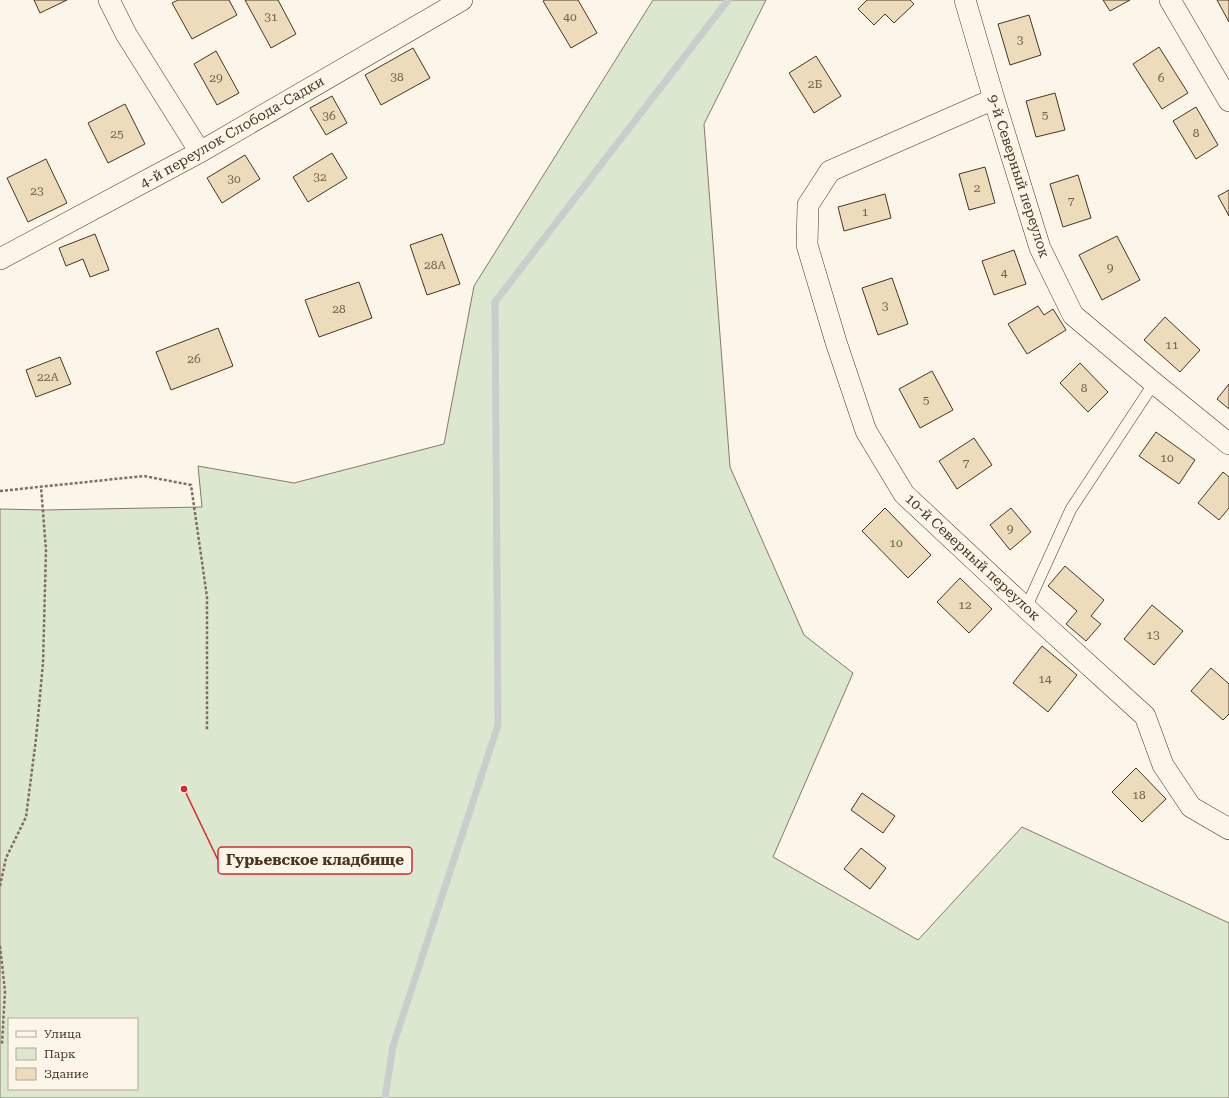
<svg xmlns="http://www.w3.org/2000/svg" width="1229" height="1098" font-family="'Roboto Serif',serif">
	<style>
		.green { fill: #dce7d0; stroke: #887966; fill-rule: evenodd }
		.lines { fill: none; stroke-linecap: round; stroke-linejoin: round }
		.stream { stroke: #c9cecd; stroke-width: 7 }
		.building { fill: #ecdcbc; stroke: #4a3520 }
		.lane-casing { stroke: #4a3520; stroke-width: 12 }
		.street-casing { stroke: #4a3520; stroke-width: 22 }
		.path { stroke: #7f6f5c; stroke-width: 2.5; stroke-dasharray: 3 2; stroke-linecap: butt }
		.lane { stroke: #fbf6e9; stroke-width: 11 }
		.street { stroke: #fbf6e9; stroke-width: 21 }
		.labels { text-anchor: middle; stroke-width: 3; stroke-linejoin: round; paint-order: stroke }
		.number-label { font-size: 12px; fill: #725f47 }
		.street-label { font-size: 14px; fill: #4a3520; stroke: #fbf6e9 }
		.leader { fill: none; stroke: #d62828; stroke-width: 1.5 }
		.callout-dot { fill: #d62828; stroke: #fbf6e9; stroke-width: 1.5 }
		.callout { fill: #fbf6e9; stroke: #d62828; stroke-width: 1.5 }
		.callout-label { font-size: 15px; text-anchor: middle; font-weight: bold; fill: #4a3520 }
	</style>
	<rect width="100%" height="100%" fill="#fbf6e9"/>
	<path class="green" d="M653 0H766L704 124 730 467 804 635 853 673 773 857 918 940 1022 827 1229 923V1098H0V509L44 510 202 507 198 466 294 483 444 444 474 286ZM9 1019H137V1089H9Z"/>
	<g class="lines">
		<path class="stream" d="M385 1098 393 1046 498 725 495 302 728 0"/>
	</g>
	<path class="building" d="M34 0H67L40 13Z
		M178 0H229L237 15 192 39 172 3Z
		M245 0H278L296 34 271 48Z
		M545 0H578L597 33 571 48 543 1Z
		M867 0H910L914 4 894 23 885 14 874 25 858 9Z
		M1103 0H1130L1110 11Z
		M1217 0H1229V22Z
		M1029 15 1041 55 1010 65 998 24Z
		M1159 47 1188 93 1162 109 1133 64Z
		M413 48 430 78 381 105 365 75Z
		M216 51 239 93 217 105 194 64Z
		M816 56 841 96 814 113 789 73Z
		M1055 93 1065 130 1036 137 1026 101Z
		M332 96 347 123 326 135 310 108Z
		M125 104 145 144 108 163 88 123Z
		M1196 107 1218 145 1196 159 1173 121Z
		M332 153 347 178 308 202 293 177Z
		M245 155 260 179 222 203 207 178Z
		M46 159 67 203 28 222 7 178Z
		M985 167 995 203 969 210 959 174Z
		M1078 175 1091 218 1063 227 1050 184Z
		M1229 190V216L1218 196Z
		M885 194 891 218 844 231 838 207Z
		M95 234 109 270 90 277 83 259 66 266 59 248Z
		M442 234 460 284 427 295 410 245Z
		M1117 236 1140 280 1102 300 1079 255Z
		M1014 250 1026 284 994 295 982 261Z
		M892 278 908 324 878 335 862 288Z
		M359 282 372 318 319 337 305 300Z
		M1038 306 1044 315 1053 309 1066 330 1027 354 1008 324Z
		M1165 317 1200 350 1180 372 1144 340Z
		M218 328 233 366 171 390 156 352Z
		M60 357 71 384 36 397 26 370Z
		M1080 363 1108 392 1088 412 1060 383Z
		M932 371 953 410 920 428 899 389Z
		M1229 384V409L1217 399Z
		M1156 432 1195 460 1179 484 1139 456Z
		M974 438 992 465 957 489 939 461Z
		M1223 472 1229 477V508L1219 520 1198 503Z
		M885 508 931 555 908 578 862 531Z
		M1011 508 1031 532 1010 550 990 525Z
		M1065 566 1104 600 1091 616 1101 624 1086 641 1066 624 1077 611 1048 586Z
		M960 578 992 609 969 633 937 602Z
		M1152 605 1183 631 1154 665 1124 639Z
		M1042 646 1077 675 1048 712 1013 683Z
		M1211 668 1229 684V714L1223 720 1191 691Z
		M1136 768 1166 799 1142 822 1112 792Z
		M862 793 895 816 883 833 851 810Z
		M861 848 886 868 870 889 844 869Z"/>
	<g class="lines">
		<g class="lane-casing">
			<path id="lane" d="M1026 608 1071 509 1154 383"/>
		</g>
		<g class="street-casing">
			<path id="street" d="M109 0 126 34 200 152
				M965 0 994 99 1040 248 1073 315 1154 383 1229 444
				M1170 0 1229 101
				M994 99 830 171 808 205 807 245 836 342 866 431 904 494 1026 608 1145 716 1163 765 1191 807 1229 829
				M0 259 200 152 462 0"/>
		</g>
		<path class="path" d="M0 491 144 476 191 485 207 597V731
			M0 886 6 858 26 817 36 739 43 663 46 550 41 487
			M0 946 5 991 2 1044"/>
		<use href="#lane" class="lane"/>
		<use href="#street" class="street"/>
	</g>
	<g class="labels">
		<g class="number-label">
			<text x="271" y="21">31</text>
			<text x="570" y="21">40</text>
			<text x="1020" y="44">3</text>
			<text x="397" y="81">38</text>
			<text x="216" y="82">29</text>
			<text x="1161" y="82">6</text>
			<text x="815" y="88">2Б</text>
			<text x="1045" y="119">5</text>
			<text x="329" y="120">36</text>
			<text x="1196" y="137">8</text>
			<text x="117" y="138">25</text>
			<text x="320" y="181">32</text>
			<text x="234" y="183">30</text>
			<text x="977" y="192">2</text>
			<text x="37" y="195">23</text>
			<text x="1071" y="205">7</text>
			<text x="865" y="216">1</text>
			<text x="435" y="269">28А</text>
			<text x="1110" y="272">9</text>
			<text x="1004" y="277">4</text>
			<text x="885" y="310">3</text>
			<text x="339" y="313">28</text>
			<text x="1172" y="349">11</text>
			<text x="194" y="363">26</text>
			<text x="48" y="381">22А</text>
			<text x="1084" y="392">8</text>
			<text x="926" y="404">5</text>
			<text x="1167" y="462">10</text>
			<text x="966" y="467">7</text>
			<text x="1010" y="533">9</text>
			<text x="896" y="547">10</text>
			<text x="965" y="609">12</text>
			<text x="1153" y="639">13</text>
			<text x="1045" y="683">14</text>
			<text x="1139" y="799">18</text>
		</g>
		<g class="street-label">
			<text transform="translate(232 132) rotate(-30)" y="5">4-й переулок Слобода-Садки</text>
			<text transform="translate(1019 176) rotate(72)" y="5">9-й Северный переулок</text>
			<text transform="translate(973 557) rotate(43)" y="5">10-й Северный переулок</text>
		</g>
	</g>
	<path class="leader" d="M184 789L218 860"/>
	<circle class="callout-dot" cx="184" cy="789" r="4"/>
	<rect class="callout" x="218" y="847" width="194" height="27" rx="4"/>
	<g class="callout-label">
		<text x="315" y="865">Гурьевское кладбище</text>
	</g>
	<rect x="8" y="1018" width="130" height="72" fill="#fbf6e9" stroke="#b4a999"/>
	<rect x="16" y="1031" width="20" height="6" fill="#fbf6e9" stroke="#b4a999"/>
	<text x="44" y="1038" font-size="12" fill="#4a3520">Улица</text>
	<rect x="16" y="1048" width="20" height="12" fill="#dce7d0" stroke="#b4a999"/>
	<text x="44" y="1058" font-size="12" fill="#4a3520">Парк</text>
	<rect x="16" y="1068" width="20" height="12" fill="#ecdcbc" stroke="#b4a999"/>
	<text x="44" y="1078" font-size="12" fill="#4a3520">Здание</text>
</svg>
